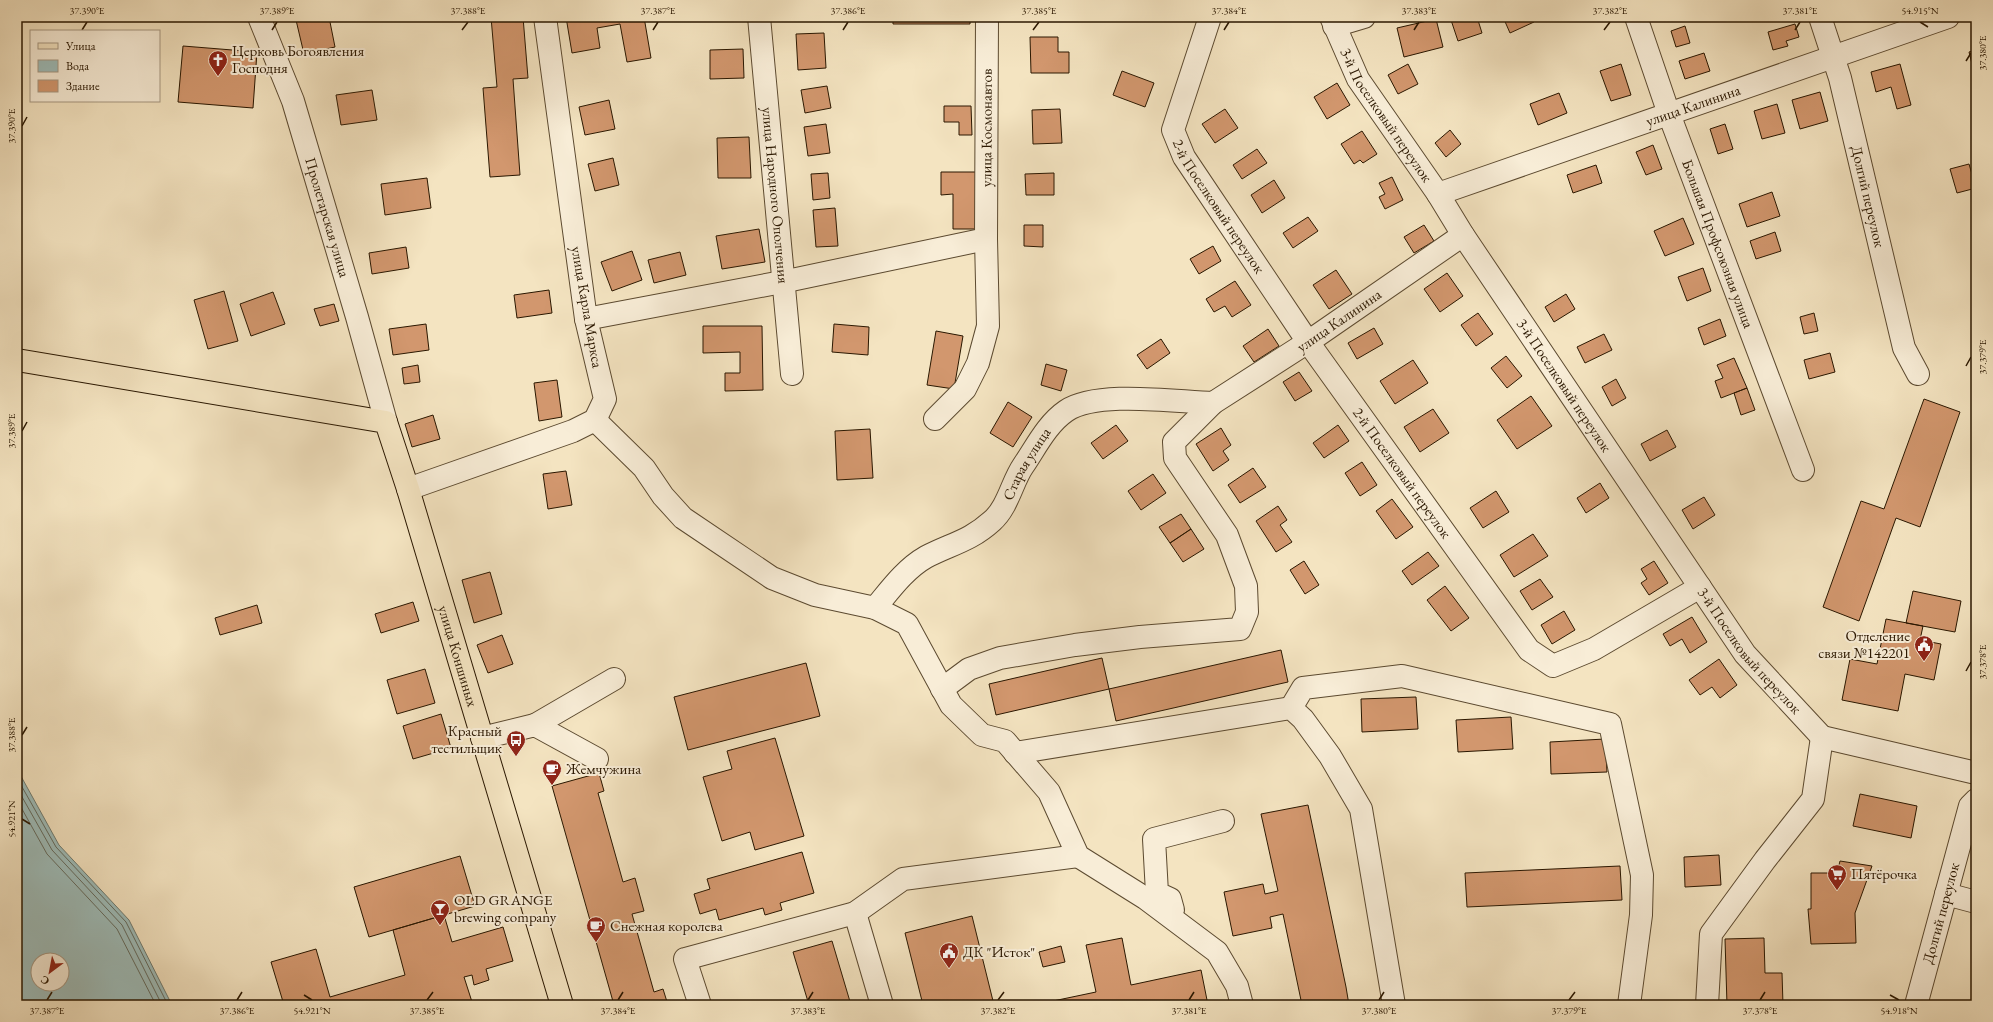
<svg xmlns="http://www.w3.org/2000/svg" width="1993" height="1022" font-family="'EB Garamond',serif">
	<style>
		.water { fill: #9ebdba; stroke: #707b70; fill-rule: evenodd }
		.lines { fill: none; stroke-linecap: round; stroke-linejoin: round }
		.shore { stroke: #646a5d; stroke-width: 1 }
		.building { fill: #d2976e; stroke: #2a1700 }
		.minor-casing { stroke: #5c4a30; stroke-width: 24 }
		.major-casing { stroke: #2a1700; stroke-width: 24 }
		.minor { stroke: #f8edd7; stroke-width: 22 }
		.major { stroke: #f4e4c1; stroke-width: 22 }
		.ticks { fill: none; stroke: #2a1700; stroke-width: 1.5 }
		.labels { text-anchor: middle; stroke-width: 4; stroke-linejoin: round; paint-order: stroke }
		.poi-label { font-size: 15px; fill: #2a1700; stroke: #f8edd7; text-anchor: start }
		.street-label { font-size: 15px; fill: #2a1700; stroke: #f8edd7 }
		.neatline { fill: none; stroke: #2a1700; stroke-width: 1.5 }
		.ticks-label { font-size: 10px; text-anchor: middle; fill: #2a1700 }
	</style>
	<rect width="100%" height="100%" fill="#f4e4c1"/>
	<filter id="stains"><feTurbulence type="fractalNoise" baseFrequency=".005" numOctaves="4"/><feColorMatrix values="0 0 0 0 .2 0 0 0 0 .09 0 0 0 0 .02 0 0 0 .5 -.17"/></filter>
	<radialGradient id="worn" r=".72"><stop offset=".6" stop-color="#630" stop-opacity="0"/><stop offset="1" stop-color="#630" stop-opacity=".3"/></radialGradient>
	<path class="water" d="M17 769 59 845 129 920 172 1005H17ZM38 960H62V984H38Z"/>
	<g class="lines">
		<path class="shore" d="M17 778 56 847 126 922 168 1005
			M17 788 52 850 122 925 162 1005
			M17 800 47 854 117 929 156 1005"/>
	</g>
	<path class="building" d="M311 17H329L335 47 304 54 296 20Z
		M491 17H523L528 78 513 79 520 175 490 177 483 88 497 87Z
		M566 17H644L651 58 627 62 620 24 597 28 600 48 572 53Z
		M893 17H970V24H893Z
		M1450 17H1477L1482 33 1458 41Z
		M1503 17H1531L1534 22 1510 33Z
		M1436 19 1443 47 1404 57 1397 28Z
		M1795 24 1799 37 1786 41 1788 46 1773 50 1768 32Z
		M1685 26 1690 43 1676 47 1671 31Z
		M824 33 826 68 798 70 796 34Z
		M1030 37H1058V52H1069V73H1031Z
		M183 46 257 52 253 108 178 102Z
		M743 49 744 78 710 79V50Z
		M1976 50V67L1973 68 1969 52Z
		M1704 53 1710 71 1685 79 1679 61Z
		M1408 64 1418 84 1398 94 1388 75Z
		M1621 64 1631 95 1611 101 1600 71Z
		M1900 64 1911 105 1897 109 1891 87 1876 92 1871 72Z
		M1122 71 1154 83 1145 107 1113 95Z
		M1337 83 1350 105 1327 119 1314 97Z
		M827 86 831 108 805 113 801 90Z
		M372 90 377 120 341 125 336 95Z
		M1820 92 1828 121 1800 129 1792 100Z
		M1559 93 1567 113 1538 125 1530 104Z
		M609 100 615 129 585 135 579 107Z
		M1777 104 1785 133 1762 139 1754 111Z
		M944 106H971L972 135H959V122H944Z
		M1060 109 1062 143 1033 144 1032 110Z
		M1225 109 1238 128 1215 143 1202 124Z
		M826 124 830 153 808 156 804 127Z
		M1725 124 1733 149 1718 154 1710 129Z
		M1450 130 1461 144 1446 157 1435 143Z
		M1362 131 1377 154 1363 163 1360 160 1354 164 1341 144Z
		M749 137 751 178H718L717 138Z
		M1653 145 1662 169 1646 175 1636 152Z
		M1257 149 1267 163 1242 179 1233 165Z
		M613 158 619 185 595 191 588 164Z
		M1969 164 1976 188 1957 193 1950 169Z
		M1596 165 1602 183 1573 193 1567 175Z
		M941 172H984V229H953V194L941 195Z
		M828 173 830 198 813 200 811 174Z
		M1054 173V195H1026L1025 174Z
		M1392 177 1403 200 1385 209 1379 197 1385 194 1379 183Z
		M427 178 431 208 385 215 381 184Z
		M1274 180 1285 198 1262 213 1251 195Z
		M1772 192 1780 216 1747 227 1739 204Z
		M835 208 838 246 816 247 813 210Z
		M1308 217 1318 231 1293 248 1283 233Z
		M1683 218 1694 244 1665 256 1654 231Z
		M1024 225H1043V247L1024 246Z
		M1424 225 1434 241 1414 253 1404 237Z
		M759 229 765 262 722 269 716 236Z
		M1775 232 1781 251 1756 259 1750 241Z
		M1213 246 1221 261 1199 274 1190 259Z
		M406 247 409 268 372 274 369 253Z
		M632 251 642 280 612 291 601 262Z
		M680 252 686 275 654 283 648 260Z
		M1703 268 1711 291 1687 301 1678 277Z
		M1336 270 1352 294 1329 309 1313 285Z
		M1447 273 1463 296 1440 312 1424 289Z
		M1235 281 1251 305 1232 317 1225 306 1214 312 1206 299Z
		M549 290 552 313 517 318 514 295Z
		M224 291 238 341 208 349 194 300Z
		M273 292 285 324 251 336 240 304Z
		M1566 294 1575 309 1554 322 1545 307Z
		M334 304 339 321 320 326 314 309Z
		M1478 313 1493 334 1476 346 1461 325Z
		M1814 313 1818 331 1804 334 1800 317Z
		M1720 319 1726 336 1704 345 1698 328Z
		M426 324 429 350 393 355 389 329Z
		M834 324 869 327 868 355 832 352Z
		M703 326H762L763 390 725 391V373H740V352L703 353Z
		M1374 328 1383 344 1357 359 1348 343Z
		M1268 329 1279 346 1254 362 1243 346Z
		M936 331 963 336 954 389 927 385Z
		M1604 334 1612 350 1585 363 1577 347Z
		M1161 339 1170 353 1147 369 1137 355Z
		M1830 353 1835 372 1809 379 1804 360Z
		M1506 356 1522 376 1507 388 1491 368Z
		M1734 358 1747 388 1721 398 1715 381 1723 378 1717 365Z
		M1413 360 1428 383 1395 404 1380 381Z
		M1046 364 1067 370 1061 391 1041 385Z
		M418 365 420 382 404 384 402 368Z
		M1299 372 1312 391 1295 401 1283 382Z
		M1616 379 1626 398 1612 406 1602 387Z
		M557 380 562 417 539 421 534 383Z
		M1747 388 1755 410 1741 415 1734 393Z
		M1531 396 1552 426 1517 449 1497 420Z
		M1924 399 1960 412 1920 527 1896 518 1859 621 1823 607 1861 501 1884 509Z
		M1008 402 1032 417 1013 447 990 433Z
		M1433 409 1449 433 1420 452 1404 427Z
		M433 415 440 439 412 447 405 424Z
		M1116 425 1128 441 1103 459 1091 443Z
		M1338 425 1349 441 1324 458 1313 443Z
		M1221 428 1231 445 1223 451 1229 460 1213 471 1196 444Z
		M870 429 873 478 837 480 835 431Z
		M1667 430 1676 447 1650 461 1641 444Z
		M1362 462 1377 485 1360 496 1345 473Z
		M1253 468 1266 487 1240 503 1228 485Z
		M566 471 572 505 548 509 543 474Z
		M1153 474 1166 493 1141 510 1128 491Z
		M1600 483 1609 498 1586 513 1577 498Z
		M1496 491 1509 512 1483 528 1470 508Z
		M1704 497 1715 515 1693 529 1682 510Z
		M1392 499 1413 527 1396 539 1376 511Z
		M1278 506 1287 520 1280 525 1292 542 1276 552 1256 521Z
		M1181 514 1191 529 1170 543 1159 527Z
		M1191 529 1204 549 1183 562 1170 543Z
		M1533 534 1548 556 1514 577 1500 555Z
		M1428 552 1439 566 1412 585 1402 571Z
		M1304 561 1319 585 1305 594 1290 570Z
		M1654 561 1668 583 1649 595 1641 583 1647 579 1641 569Z
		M490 572 502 614 474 623 462 580Z
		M1540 579 1553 597 1532 610 1520 591Z
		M1445 586 1469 618 1451 631 1427 600Z
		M1913 591 1961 601 1955 632 1906 623Z
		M413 602 419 621 381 633 375 614Z
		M257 605 262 623 220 635 215 618Z
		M1564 611 1575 630 1552 644 1541 625Z
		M1692 617 1707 642 1690 653 1682 639 1670 646 1663 634Z
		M1886 619 1923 626 1920 640 1941 644 1934 680 1905 674 1898 711 1842 700 1850 659 1877 664Z
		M502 635 513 664 488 673 477 645Z
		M1281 650 1288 682 1116 721 1109 689Z
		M1102 658 1109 689 996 715 989 684Z
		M1719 659 1737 685 1720 698 1712 687 1700 695 1689 680Z
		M806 663 820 716 688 750 674 697Z
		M425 669 435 703 397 714 387 680Z
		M1416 697 1418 729 1362 732 1361 699Z
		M441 714 451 748 413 759 403 726Z
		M1511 717 1513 749 1458 752 1456 720Z
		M775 738 804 836 755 850 750 832 722 841 703 777 732 769 727 751Z
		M1605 739 1607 772 1551 774 1550 742Z
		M599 773 604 791 598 793 623 882 635 878 644 911 632 914 654 992 663 989 668 1005H614L552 786Z
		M1860 794 1917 806 1911 838 1853 826Z
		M1308 805 1346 987 1349 1005H1302L1283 914 1270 917 1272 928 1233 936 1224 892 1263 884 1265 894 1278 891 1261 814Z
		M802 852 814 893 780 903 782 910 765 915 763 908 719 920 716 909 700 914 694 894 710 889 707 879Z
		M1719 855 1721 885 1685 887 1684 857Z
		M460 856 475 906 369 937 354 887Z
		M1840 861 1872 866 1855 913 1856 943 1811 944 1808 909H1811V873H1837Z
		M1620 866 1622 900 1467 907 1465 873Z
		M444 915 452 942 503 927 513 961 486 969 489 980 474 985 472 975 464 977 473 1005H284L271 962 316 949 330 997 405 975 393 930Z
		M972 916 994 1005H923L905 933Z
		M1122 938 1131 985 1201 970 1208 1005H1034L1096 992 1086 945Z
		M1764 938 1765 973H1782L1783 1005H1727L1725 939Z
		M832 941 851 1005H809L793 952Z
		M1061 946 1065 962 1043 967 1039 952Z
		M1976 955V974L1972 973Z"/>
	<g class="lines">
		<g class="minor-casing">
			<g id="minor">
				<path id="s1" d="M259 17 293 101 357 317 386 422"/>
				<path id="s2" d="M759 17 792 374"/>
				<path id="s3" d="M1210 17 1173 130 1184 157 1308 342 1529 650 1553 666 1594 649 1700 587"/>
				<path id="s4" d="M1331 17 1358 79 1438 194 1463 235 1745 654 1822 737"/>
				<path id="s5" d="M1636 17 1669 114 1803 470"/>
				<path id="s6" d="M1820 17 1840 78 1904 348 1918 374"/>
				<path d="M1334 26 1364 17"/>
				<path id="s7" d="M1438 194 1948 17"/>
				<path d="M586 319 782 282 986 239"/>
				<path id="s8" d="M935 419 965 389 978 363 988 326 986 239 987 17"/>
				<path d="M595 420 644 468 663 496 683 518 772 578 815 595 875 608 907 624 951 705 982 735 1005 741 1049 792 1078 856 1145 898 1217 952 1237 986 1242 1005"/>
				<path d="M408 489 573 431 595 420 605 399 586 319 545 17"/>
				<path id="s9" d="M875 608C890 590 905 569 926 557 951 544 970 541 992 521 1008 507 1012 482 1023 466 1036 447 1047 424 1066 411 1097 390 1176 402 1213 403"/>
				<path id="s10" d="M942 689 969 669 1000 658 1075 645 1140 637 1240 629 1247 612 1246 586 1227 535 1175 458 1174 442 1213 403 1308 342 1463 235"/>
				<path d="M1291 708 1303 688 1402 676 1610 724 1642 875 1641 915 1629 1005"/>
				<path d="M535 725 614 679"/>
				<path d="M1822 737 1976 773"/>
				<path d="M482 738 535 725 597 759"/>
				<path d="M1015 753 1291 708 1303 719 1330 756 1361 809 1394 1005"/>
				<path d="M1946 894 1976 902"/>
				<path d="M1173 910 1170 899 1157 893 1154 839 1223 821"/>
				<path d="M855 913 882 1005"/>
				<path d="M700 1005 685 959 855 913 903 879 1078 856"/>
				<path d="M1707 1005 1711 934 1765 860 1813 799 1822 737"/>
				<path id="s11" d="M1916 1005 1970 806 1976 800"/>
			</g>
		</g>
		<g class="major-casing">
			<g id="major">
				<path id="s12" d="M17 360 386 422 408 489 562 1005"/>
			</g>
		</g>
		<use href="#minor" class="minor"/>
		<use href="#major" class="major"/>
	</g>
	<path class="ticks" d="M1920 22 1928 27M82 30 87 22M272 30 277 22M462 30 468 22M653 30 658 22M843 30 848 22M1033 30 1039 22M1224 30 1229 22M1414 30 1419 22M1604 30 1610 22M1795 30 1800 22M1966 61 1971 53M22 126 27 117M1966 366 1971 357M22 431 27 422M1966 671 1971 662M22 735 27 727M22 819 30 824M304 995 312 1000M1890 995 1899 1000M47 1000 52 992M237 1000 242 992M427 1000 433 992M618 1000 623 992M808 1000 813 992M998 1000 1004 992M1189 1000 1194 992M1379 1000 1384 992M1569 1000 1575 992M1760 1000 1765 992"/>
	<defs>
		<g id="church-pin" transform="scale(1)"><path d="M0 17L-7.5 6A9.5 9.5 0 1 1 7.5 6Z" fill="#8f2418" stroke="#f8edd7"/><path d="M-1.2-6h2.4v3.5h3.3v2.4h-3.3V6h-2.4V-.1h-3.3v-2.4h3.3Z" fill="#fff"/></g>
		<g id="civic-pin" transform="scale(1)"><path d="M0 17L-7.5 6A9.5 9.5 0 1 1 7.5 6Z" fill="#8f2418" stroke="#f8edd7"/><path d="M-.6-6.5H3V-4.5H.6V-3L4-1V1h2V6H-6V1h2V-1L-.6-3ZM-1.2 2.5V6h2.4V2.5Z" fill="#fff"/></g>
		<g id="bus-pin" transform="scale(1)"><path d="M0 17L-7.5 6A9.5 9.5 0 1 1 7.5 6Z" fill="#8f2418" stroke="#f8edd7"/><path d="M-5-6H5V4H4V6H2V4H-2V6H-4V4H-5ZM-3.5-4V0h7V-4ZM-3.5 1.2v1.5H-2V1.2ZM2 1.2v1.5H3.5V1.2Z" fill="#fff"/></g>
		<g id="cafe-pin" transform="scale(1)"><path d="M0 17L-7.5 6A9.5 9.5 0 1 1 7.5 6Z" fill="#8f2418" stroke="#f8edd7"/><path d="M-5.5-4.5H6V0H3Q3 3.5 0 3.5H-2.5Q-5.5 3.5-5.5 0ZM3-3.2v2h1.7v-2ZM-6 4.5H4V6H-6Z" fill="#fff"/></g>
		<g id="supermarket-pin" transform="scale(1)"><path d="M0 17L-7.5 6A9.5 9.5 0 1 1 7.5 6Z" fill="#8f2418" stroke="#f8edd7"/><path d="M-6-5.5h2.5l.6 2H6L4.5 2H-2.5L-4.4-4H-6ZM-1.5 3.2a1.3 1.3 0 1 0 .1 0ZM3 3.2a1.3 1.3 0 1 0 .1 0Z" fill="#fff"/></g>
		<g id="bar-pin" transform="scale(1)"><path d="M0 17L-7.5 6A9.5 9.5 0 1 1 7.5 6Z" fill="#8f2418" stroke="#f8edd7"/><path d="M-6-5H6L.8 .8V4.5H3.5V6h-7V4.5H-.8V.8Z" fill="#fff"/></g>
	</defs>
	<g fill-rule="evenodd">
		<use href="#church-pin" x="218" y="60"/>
		<use href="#civic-pin" x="1924" y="645"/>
		<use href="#bus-pin" x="516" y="740"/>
		<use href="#cafe-pin" x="552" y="769"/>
		<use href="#supermarket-pin" x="1837" y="874"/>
		<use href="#bar-pin" x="440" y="909"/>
		<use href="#cafe-pin" x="596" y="926"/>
		<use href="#civic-pin" x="949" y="952"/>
	</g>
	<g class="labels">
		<g class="poi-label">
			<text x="232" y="56">Церковь Богоявления<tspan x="232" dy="17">Господня</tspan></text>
			<text x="1910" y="641" text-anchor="end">Отделение<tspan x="1910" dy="17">связи №142201</tspan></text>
			<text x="502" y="736" text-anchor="end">Красный<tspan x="502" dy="17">тестильщик</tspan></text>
			<text x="566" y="774">Жемчужина</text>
			<text x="1851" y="879">Пятёрочка</text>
			<text x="454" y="905">OLD GRANGE<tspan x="454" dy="17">brewing company</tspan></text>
			<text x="610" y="931">Снежная королева</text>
			<text x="963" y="957">ДК "Исток"</text>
		</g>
		<g class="street-label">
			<text dy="5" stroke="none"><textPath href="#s7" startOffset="270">улица Калинина</textPath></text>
			<text dy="5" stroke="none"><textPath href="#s4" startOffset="113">3-й Поселковый переулок</textPath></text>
			<text dy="5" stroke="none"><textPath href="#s8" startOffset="308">улица Космонавтов</textPath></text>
			<text dy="5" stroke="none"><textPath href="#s2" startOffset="179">улица Народного Ополчения</textPath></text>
			<text dy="5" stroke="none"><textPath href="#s6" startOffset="186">Долгий переулок</textPath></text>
			<text dy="5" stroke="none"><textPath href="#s3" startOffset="208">2-й Поселковый переулок</textPath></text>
			<text dy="5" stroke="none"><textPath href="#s1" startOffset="212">Пролетарская улица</textPath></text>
			<text dy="5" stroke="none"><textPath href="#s5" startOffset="241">Большая Профсоюзная улица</textPath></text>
			<text transform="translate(587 307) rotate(80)" y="5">улица Карла Маркса</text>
			<text dy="5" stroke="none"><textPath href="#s10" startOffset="722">улица Калинина</textPath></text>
			<text dy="5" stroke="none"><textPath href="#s4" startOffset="437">3-й Поселковый переулок</textPath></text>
			<text dy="5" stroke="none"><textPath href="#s9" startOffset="215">Старая улица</textPath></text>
			<text dy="5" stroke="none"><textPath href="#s3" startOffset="532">2-й Поселковый переулок</textPath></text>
			<text dy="5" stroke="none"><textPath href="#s4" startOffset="761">3-й Поселковый переулок</textPath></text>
			<text dy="5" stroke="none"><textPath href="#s12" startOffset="619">улица Коншиных</textPath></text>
			<text dy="5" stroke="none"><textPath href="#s11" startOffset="95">Долгий переулок</textPath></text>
		</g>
	</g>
	<rect width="1993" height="1022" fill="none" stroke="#f4e4c1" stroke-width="44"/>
	<rect x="30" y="30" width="130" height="72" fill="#f8edd7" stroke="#a69781"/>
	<rect x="38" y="43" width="20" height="6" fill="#f4e4c1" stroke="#a69781"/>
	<text x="66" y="50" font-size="12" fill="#2a1700">Улица</text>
	<rect x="38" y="60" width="20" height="12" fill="#9ebdba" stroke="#a69781"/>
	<text x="66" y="70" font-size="12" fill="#2a1700">Вода</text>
	<rect x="38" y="80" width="20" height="12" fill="#d2976e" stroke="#a69781"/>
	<text x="66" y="90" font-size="12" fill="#2a1700">Здание</text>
	<g transform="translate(50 972) rotate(212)"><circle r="19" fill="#f8edd7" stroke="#a69781"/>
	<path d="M0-3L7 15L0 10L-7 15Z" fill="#8f2418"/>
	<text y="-6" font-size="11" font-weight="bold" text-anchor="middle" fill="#2a1700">С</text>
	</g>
	<rect x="22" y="22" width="1949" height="978" class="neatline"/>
	<g class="ticks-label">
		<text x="87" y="14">37.390°E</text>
		<text x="277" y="14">37.389°E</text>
		<text x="468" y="14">37.388°E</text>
		<text x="658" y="14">37.387°E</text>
		<text x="848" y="14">37.386°E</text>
		<text x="1039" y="14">37.385°E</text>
		<text x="1229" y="14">37.384°E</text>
		<text x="1419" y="14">37.383°E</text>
		<text x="1610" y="14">37.382°E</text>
		<text x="1800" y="14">37.381°E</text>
		<text x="1920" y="14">54.915°N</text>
		<text transform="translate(1982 53) rotate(-90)" y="4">37.380°E</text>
		<text transform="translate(11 126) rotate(-90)" y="4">37.390°E</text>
		<text transform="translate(1982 357) rotate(-90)" y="4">37.379°E</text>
		<text transform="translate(11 431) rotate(-90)" y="4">37.389°E</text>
		<text transform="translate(1982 662) rotate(-90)" y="4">37.378°E</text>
		<text transform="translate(11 735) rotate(-90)" y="4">37.388°E</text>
		<text transform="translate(11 819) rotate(-90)" y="4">54.921°N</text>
		<text x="47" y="1014">37.387°E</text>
		<text x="237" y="1014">37.386°E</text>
		<text x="312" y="1014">54.921°N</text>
		<text x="427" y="1014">37.385°E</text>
		<text x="618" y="1014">37.384°E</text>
		<text x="808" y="1014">37.383°E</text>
		<text x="998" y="1014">37.382°E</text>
		<text x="1189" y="1014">37.381°E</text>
		<text x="1379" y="1014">37.380°E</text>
		<text x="1569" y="1014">37.379°E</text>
		<text x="1760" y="1014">37.378°E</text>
		<text x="1899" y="1014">54.918°N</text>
	</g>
	<rect width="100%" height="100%" filter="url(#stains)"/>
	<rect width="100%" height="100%" fill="url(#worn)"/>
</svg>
